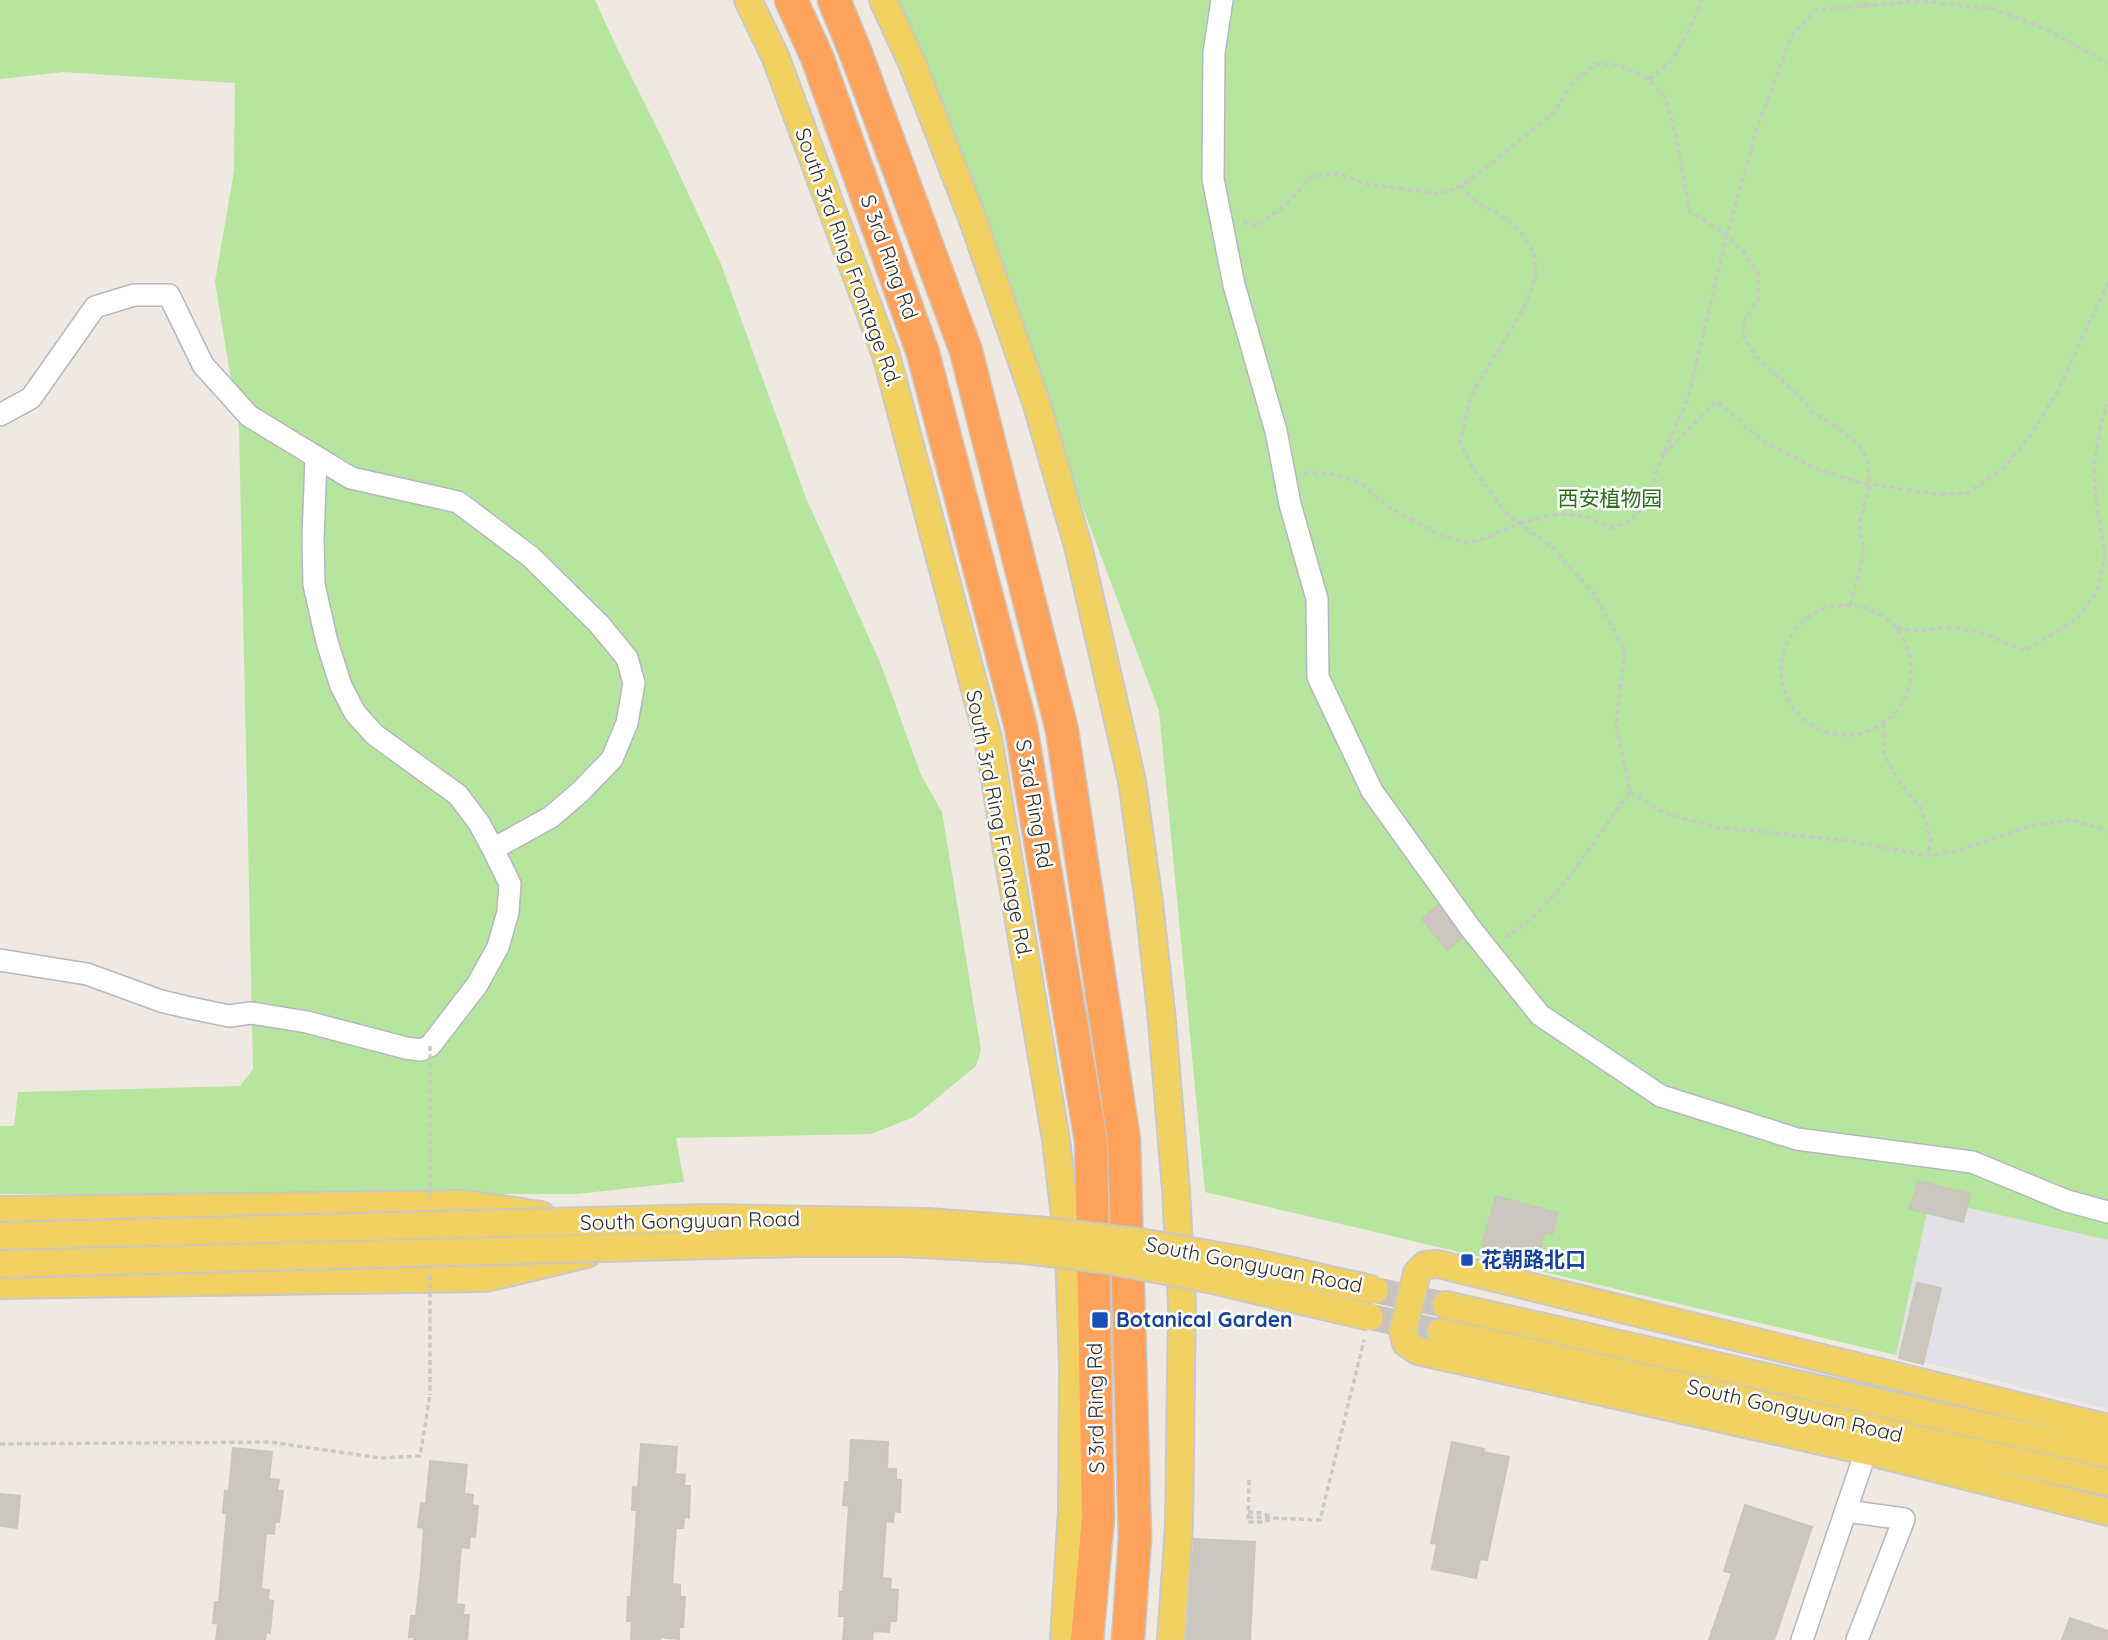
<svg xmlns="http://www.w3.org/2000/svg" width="2108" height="1640" font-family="Quicksand,'Noto Sans SC',sans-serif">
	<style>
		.industrial { fill: #e3e1e8 }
		.green { fill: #b6e59e }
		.building { fill: #cbc7bf; stroke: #cbc5ba; stroke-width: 2 }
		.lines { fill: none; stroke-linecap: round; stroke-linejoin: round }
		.major-tunnel { stroke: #c8c4bd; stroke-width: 26; stroke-dasharray: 26 13; stroke-linecap: butt }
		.minor-casing { stroke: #b4b7c1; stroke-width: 24 }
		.major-casing { stroke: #c9c9c9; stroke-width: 30 }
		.highway-casing { stroke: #c9c9c9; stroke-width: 35 }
		.path { stroke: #c9c9c9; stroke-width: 3.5; stroke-dasharray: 5 3.5; stroke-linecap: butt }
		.minor { stroke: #fff; stroke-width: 21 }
		.major { stroke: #f2d163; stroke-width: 26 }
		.highway { stroke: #ffa35c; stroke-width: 32 }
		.major-bridge-casing { stroke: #c9c9c9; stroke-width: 30; stroke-linecap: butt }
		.path-bridge { stroke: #c9c9c9; stroke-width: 3.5; stroke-dasharray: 5 3.5; stroke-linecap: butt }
		.major-bridge { stroke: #f2d163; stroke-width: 26 }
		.transit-dot { fill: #1a4fb4; stroke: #fff; stroke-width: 2.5 }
		.labels { text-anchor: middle; stroke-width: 5; stroke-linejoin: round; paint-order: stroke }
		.street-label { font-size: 21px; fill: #2e2e2e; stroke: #fff }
		.park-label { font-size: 21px; fill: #2c6e1b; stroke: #fff }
		.transit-label { font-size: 21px; font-weight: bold; fill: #164399; stroke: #fff; text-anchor: start }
	</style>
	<rect width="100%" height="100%" fill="#efe9e1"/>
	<path class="industrial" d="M1930 1199 2108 1240V1409L1896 1355Z"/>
	<path class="green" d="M0 0H595L617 48 667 148 721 264 806 498 880 662 921 775 942 812 981 1050 976 1066 914 1117 871 1134 676 1138 684 1182 577 1194H0V1126H14L18 1092 240 1086 253 1069 239 429 215 282 234 171 235 83 63 72 0 79Z
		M893 0H2108V1240L1930 1199 1896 1355 1205 1192 1159 711Z"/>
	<path class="building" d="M1438 905 1462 938 1447 950 1422 919Z
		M1918 1181 1970 1194 1963 1222 1910 1209Z
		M1496 1196 1558 1213 1552 1234 1545 1232 1537 1260 1482 1245Z
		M1917 1283 1941 1288 1923 1364 1899 1358Z
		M851 1440 888 1442 887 1469H896V1480H901L900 1512 894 1511 893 1522 886 1521 882 1578 891 1579 890 1589 898 1590 896 1621H890L889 1632 873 1631 872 1640H843L845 1616H839L840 1592H843L849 1506 843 1505 845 1482H849Z
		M1452 1442 1484 1449 1483 1452 1509 1457 1487 1560 1480 1559 1476 1578 1432 1569 1437 1544 1431 1543Z
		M641 1444 677 1447 675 1474 685 1475 684 1486H690L689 1518 684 1517 683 1528H676L672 1584 680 1585V1597H685L683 1627H679V1639L660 1637V1640H631L632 1621H627L628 1597H631L637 1510H632L633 1487 638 1488Z
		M233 1448 272 1452 269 1479 279 1480 277 1491H283L279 1522H275L274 1534 266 1533 261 1589 269 1590 268 1600 273 1601 270 1633 266 1632 265 1640H216L218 1624 213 1623 215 1602H219L227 1513H223L225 1491H229Z
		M430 1461 467 1465 464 1494 473 1495 472 1505 478 1506 475 1537 470 1536 469 1548 461 1547 456 1604 464 1605 463 1615H469L467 1640H414L415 1637H409L411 1616H416L421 1570 424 1528 418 1527 421 1503 426 1504Z
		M0 1494 20 1496 17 1528 0 1526Z
		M1745 1505 1812 1527 1774 1640H1709L1732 1573 1724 1571Z
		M1194 1539 1255 1542 1250 1640H1187Z
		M2070 1618 2108 1631V1640H2062Z"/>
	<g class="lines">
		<path class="major-tunnel" d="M1375 1290 1446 1305
			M1370 1317 1441 1332"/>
		<g class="minor-casing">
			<path id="minor" d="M1222 0 1214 53 1213 179 1234 285 1276 431 1290 504 1317 599 1318 677 1372 791 1471 929 1540 1015 1661 1096 1797 1139 1972 1162 2067 1201 2108 1212
				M0 415 31 398 95 307 134 295H169L203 365 249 416 351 478 458 502 531 557 599 624 627 658 634 683 627 723 612 759 580 792 551 817 493 849 510 884 508 912 498 947 477 985 430 1046 421 1050 406 1048 307 1022 251 1013 229 1016 186 1007 161 1001 87 974 0 960
				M316 458 313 539 314 585 327 642 341 686 355 713 375 735 458 795 479 823 493 849
				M1846 1511 1904 1519 1857 1640
				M1802 1640 1866 1451"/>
		</g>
		<g class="major-casing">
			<path id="major" d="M748 0 775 56 886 355 988 738 1056 1140 1069 1251 1073 1367 1072 1510 1064 1640
				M883 0 913 65 974 223 1037 405 1078 546 1132 781 1149 903 1162 1021 1176 1190 1182 1303 1179 1525 1171 1640
				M0 1210 465 1204 541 1215
				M0 1285 486 1278 587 1254
				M1446 1305 2108 1454
				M1441 1332 2108 1482
				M2108 1428 1438 1264 1425 1265 1417 1273 1403 1331 1406 1343 1418 1351 1866 1451 2108 1512"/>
		</g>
		<g class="highway-casing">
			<path id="highway" d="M791 0 817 57 923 353 1021 727 1091 1141 1098 1518 1087 1640
				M834 0 857 56 966 351 1062 730 1124 1140 1135 1538 1128 1640"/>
		</g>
		<path class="path" d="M1863 7 1867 0
			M1649 79 1670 62 1686 36 1702 0
			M1461 186 1479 204 1500 214 1521 232 1534 253 1536 275 1525 306 1471 396 1460 442 1474 470 1506 513 1554 549 1594 594 1625 650 1616 724 1630 792C1599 833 1572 879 1534 916 1525 924 1514 931 1504 939
			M1243 222 1257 226 1287 204 1311 177 1338 173 1366 184 1439 194 1461 186 1500 157 1553 113 1572 84 1596 64 1619 65 1649 79 1665 97 1676 136 1690 211 1727 235 1745 253 1758 274V300L1745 320 1742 334 1757 358 1795 392 1812 411 1839 429 1861 447 1867 460 1870 484 1859 525 1864 552 1850 606
			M1664 454 1717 401 1761 440 1817 469 1857 482 1937 494 1967 493 2003 469 2032 433 2057 392 2108 283
			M1304 473 1330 474 1360 482 1387 506 1441 536 1468 543 1491 536 1520 523 1558 514 1586 516 1610 528 1631 521 1645 503 1663 455 1688 398 1727 235 1758 125 1792 36 1815 10 1921 1 1993 9 2046 29 2108 63
			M1781 670a65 65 0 1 1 130 0a65 65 0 1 1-130 0Z
			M1896 628 1918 631 1946 627 1966 630 1983 633 2024 651 2077 619 2097 591 2105 553 2096 502 2094 466 2101 422 2108 404
			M1883 724 1884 755 1900 783 1921 808 1931 839 1928 855
			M1630 792 1665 813 1715 827 1850 841 1928 856 1956 851 2032 825 2072 820 2108 831
			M0 1444 270 1442 380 1458 420 1456 430 1395
			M1249 1480 1248 1522H1261L1270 1520
			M1248 1512 1262 1513 1270 1516
			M1248 1517 1320 1520 1364 1340"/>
		<use href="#minor" class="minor"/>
		<use href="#major" class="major"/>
		<use href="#highway" class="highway"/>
		<g class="major-bridge-casing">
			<path id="major-bridge" d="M0 1236 710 1218 928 1222 1036 1230 1145 1243 1247 1261 1375 1290
				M0 1264 797 1243H904L1025 1250 1109 1260 1208 1279 1370 1317"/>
		</g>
		<path class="path-bridge" d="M430 1046V1201
			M430 1275V1395"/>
		<use href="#major-bridge" class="major-bridge"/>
	</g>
	<g class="transit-dot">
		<rect x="1460" y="1253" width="14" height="14" rx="3.5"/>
		<rect x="1091" y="1311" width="18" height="18" rx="3.5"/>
	</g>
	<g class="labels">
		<g class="street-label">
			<text transform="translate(848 257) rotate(70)" y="7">South 3rd Ring Frontage Rd.</text>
			<text transform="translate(889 257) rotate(70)" y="7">S 3rd Ring Rd</text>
			<text transform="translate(1034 804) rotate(80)" y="7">S 3rd Ring Rd</text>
			<text transform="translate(999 824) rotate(79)" y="7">South 3rd Ring Frontage Rd.</text>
			<text transform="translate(690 1221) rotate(-1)" y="7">South Gongyuan Road</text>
			<text transform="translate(1254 1265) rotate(11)" y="7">South Gongyuan Road</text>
			<text transform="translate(1096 1408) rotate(-91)" y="7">S 3rd Ring Rd</text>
			<text transform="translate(1795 1411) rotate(13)" y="7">South Gongyuan Road</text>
		</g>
		<g class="park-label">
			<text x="1610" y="506">西安植物园</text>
		</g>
		<g class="transit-label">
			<text x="1481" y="1267">花朝路北口</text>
			<text x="1116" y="1327">Botanical Garden</text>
		</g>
	</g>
</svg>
